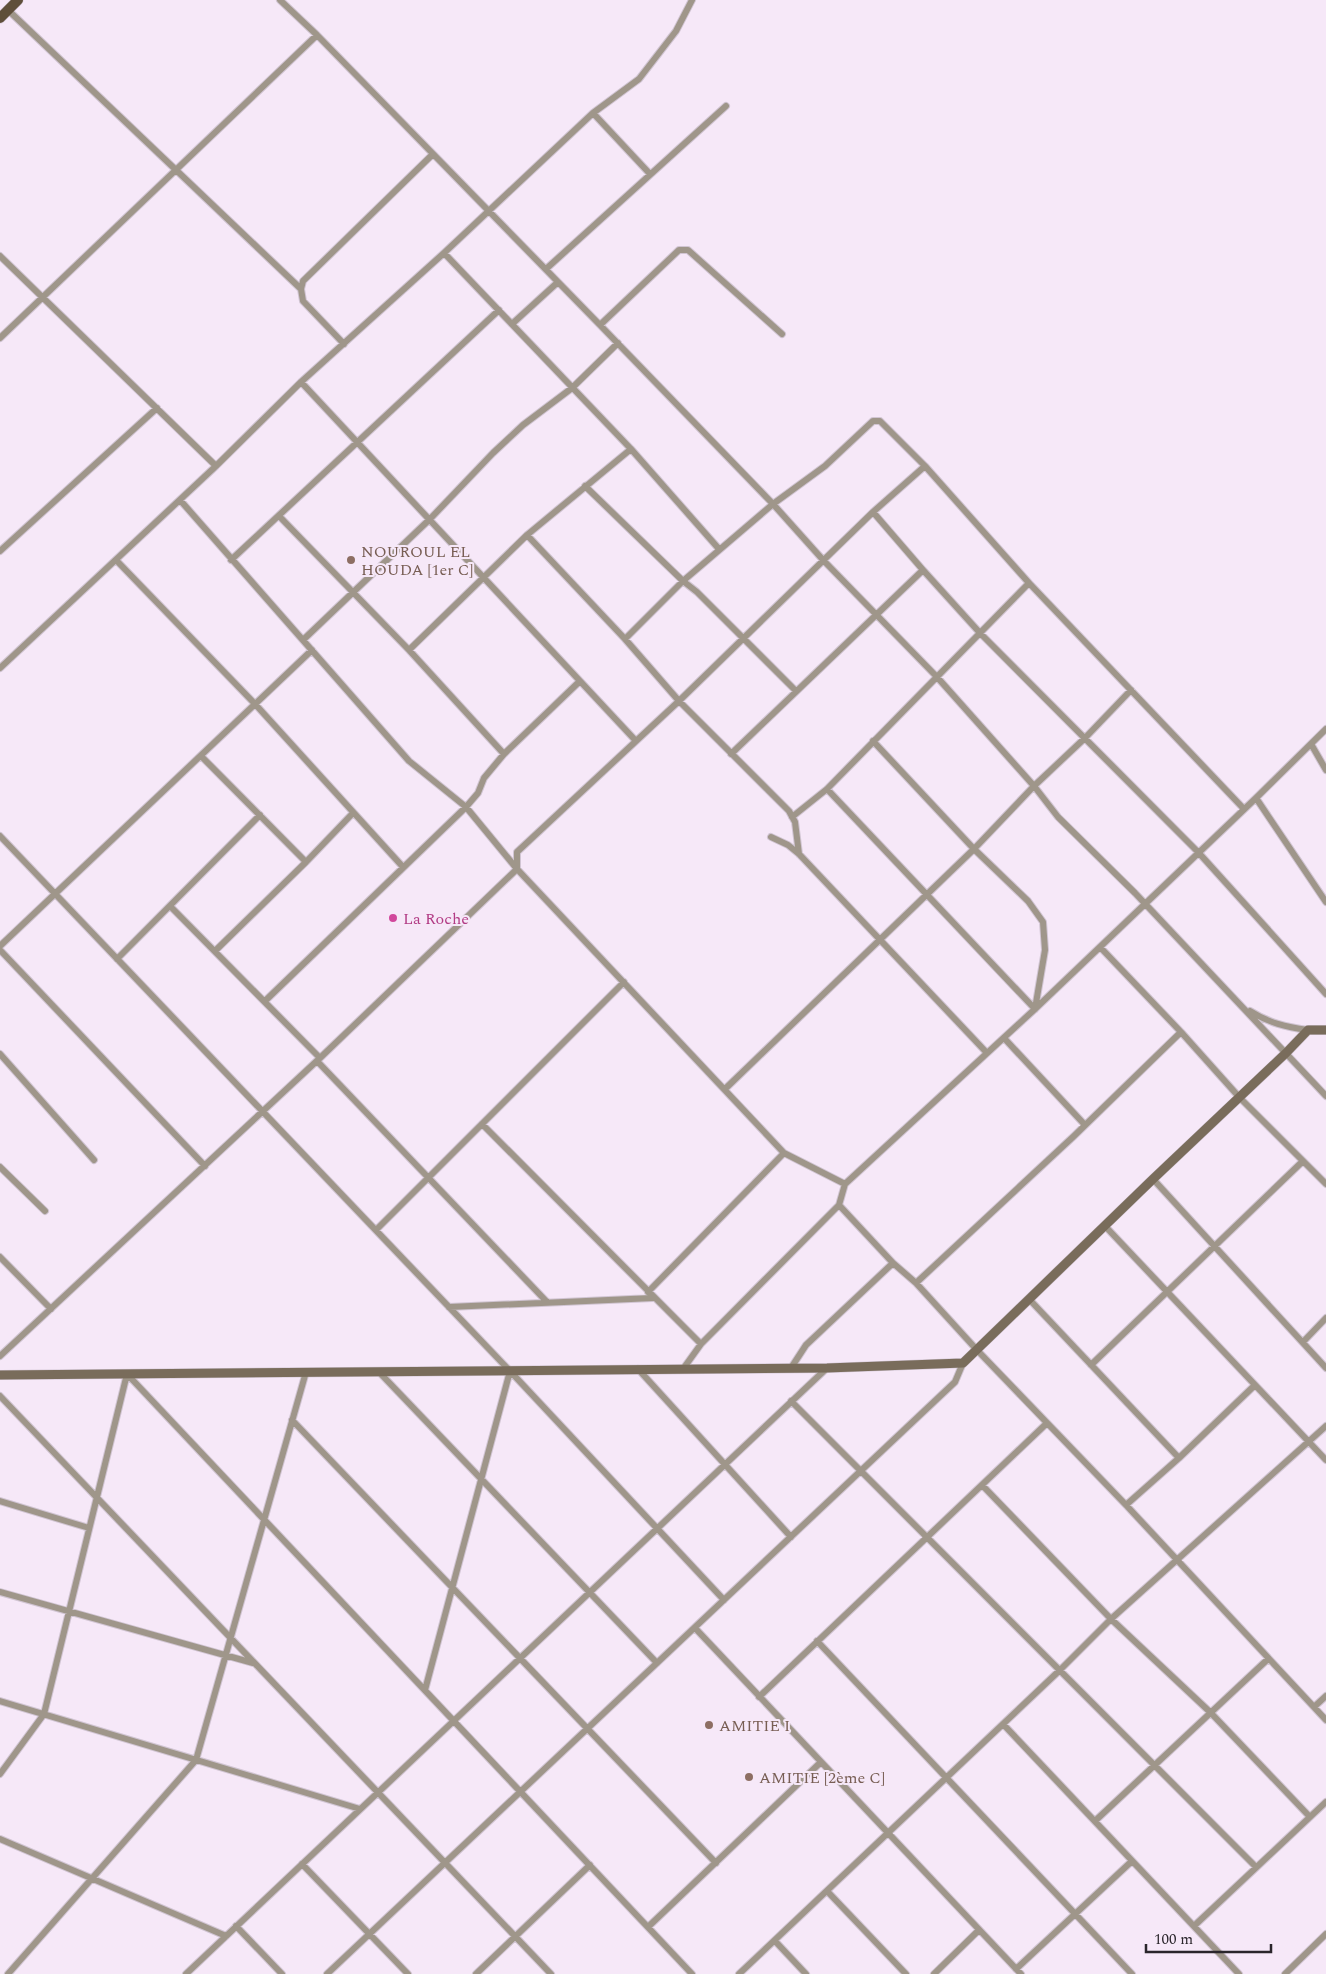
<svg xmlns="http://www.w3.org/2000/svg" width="1326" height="1974" font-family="Spectral,serif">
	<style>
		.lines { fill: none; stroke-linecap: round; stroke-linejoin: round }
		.street-casing { stroke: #d1c5d3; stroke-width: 8 }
		.secondary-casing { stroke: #d1c5d3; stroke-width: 10 }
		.primary-casing { stroke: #d1c5d3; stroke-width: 11 }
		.street { stroke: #9f968a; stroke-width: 6 }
		.secondary { stroke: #796c5b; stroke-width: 9 }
		.primary { stroke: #5f4f3a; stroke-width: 10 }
		.education-dot { fill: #8d6e63; stroke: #f6e8f8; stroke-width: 2 }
		.hotel-dot { fill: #d1479c; stroke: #f6e8f8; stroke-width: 2 }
		.labels { text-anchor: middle; stroke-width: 4; stroke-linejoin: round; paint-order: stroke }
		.education-label { font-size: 16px; fill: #785e54; stroke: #f6e8f8; text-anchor: start }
		.hotel-label { font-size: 16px; fill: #b23c85; stroke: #f6e8f8; text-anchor: start }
	</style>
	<rect width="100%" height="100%" fill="#f6e8f8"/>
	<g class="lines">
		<g class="street-casing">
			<path id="street" d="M280 0 317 35 600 325 773 504 824 561 937 677 1034 786 1058 817 1135 893 1326 1096
				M8 10 301 289
				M593 113 650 174
				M444 253 631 449 719 549
				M0 256 216 466
				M546 269 726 106
				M512 324 558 282
				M600 325 679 250H688L782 334
				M0 338 317 35
				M344 344 303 301 301 289 303 281 433 154
				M301 382 636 741
				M585 486 683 581 697 592 796 691
				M180 500 409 761 466 807 517 869 784 1153 845 1184 839 1205 893 1263 916 1283 977 1350 1126 1505 1326 1720
				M873 512 925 466 1029 583 1244 809
				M279 516 409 650 504 754
				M527 535 625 639 679 701 789 811 795 822 799 854
				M0 551 157 408
				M116 560 255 704 403 867
				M231 560 499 310
				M625 639 683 581 773 504 825 466 873 421H880L925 466
				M303 640 430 519 493 453 523 425 572 388 618 343
				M409 650 527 535 631 449
				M0 668 216 466 301 382 444 253 593 113 639 79 676 31 692 0
				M873 741 974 849 1028 901 1043 922 1045 950 1035 1009
				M1311 744 1326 770
				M731 754 923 570 980 633 1198 852 1326 994
				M201 756 306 862
				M827 789 1035 1009
				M1256 798 1326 902
				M792 817 827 789 1029 583
				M0 836 510 1371 724 1600
				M771 837 788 845 799 854 987 1053
				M170 906 320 1058
				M0 946 312 650
				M1100 947 1181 1032 1240 1098 1326 1184
				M0 950 205 1166
				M215 951 306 862 353 813
				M117 959 260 815
				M265 1001 466 807 478 793 484 778 504 754 580 681
				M1250 1011C1269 1023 1286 1027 1308 1030
				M1004 1038 1085 1125
				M0 1054 94 1160
				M317 1061 547 1302
				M725 1089 974 849 1034 786 1085 738 1131 690
				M482 1124 701 1344
				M0 1167 45 1211
				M1153 1179 1326 1368
				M845 1184 1035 1009 1256 798 1326 729
				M1105 1226 1326 1460
				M376 1230 624 982
				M0 1257 51 1309
				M916 1283 1074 1136 1181 1032
				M648 1292 784 1153
				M1029 1299 1179 1458
				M449 1307 653 1298
				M1303 1342 1326 1318
				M0 1356 320 1058 517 869V852L679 701 873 512 923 570
				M1091 1365 1303 1161
				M791 1368 806 1345 893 1263
				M638 1369 791 1537
				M683 1369 701 1344 839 1205
				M379 1372 657 1663
				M0 1396 551 1974
				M791 1401 1256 1867
				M292 1420 716 1863
				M982 1485 1111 1619 1210 1712 1310 1817
				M0 1501 89 1528
				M1126 1505 1179 1458 1255 1385
				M0 1592 253 1663
				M695 1628 1021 1974
				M817 1641 1132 1974
				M425 1690 510 1371
				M759 1697 1046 1424
				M0 1701 360 1809
				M1314 1707 1326 1696
				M1003 1724 1239 1974
				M0 1774 44 1714 127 1374 692 1974
				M1095 1821 1268 1659
				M0 1839 226 1936
				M302 1864 408 1974
				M827 1891 906 1974
				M236 1926 282 1974
				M1194 1926 1326 1802
				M648 1927 821 1762
				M775 1941 806 1974
				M1016 1969 1132 1861
				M8 1974 196 1760 306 1372
				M186 1974 827 1368
				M327 1974 955 1382 963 1363
				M476 1974 590 1865
				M739 1974 1060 1670 1111 1619 1326 1426
				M934 1974 979 1930
				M1285 1974 1326 1934"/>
		</g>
		<g class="secondary-casing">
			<path id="secondary" d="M0 1375 827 1368 963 1363 1153 1179 1286 1053 1308 1030H1326"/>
		</g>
		<g class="primary-casing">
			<path id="primary" d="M0 18 18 0"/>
		</g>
		<use href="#street" class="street"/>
		<use href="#secondary" class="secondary"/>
		<use href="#primary" class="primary"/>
	</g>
	<g class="education-dot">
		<circle cx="351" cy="560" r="5"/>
		<circle cx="709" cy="1725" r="5"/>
		<circle cx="749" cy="1777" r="5"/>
	</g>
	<circle class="hotel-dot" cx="393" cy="918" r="5"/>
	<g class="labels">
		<g class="education-label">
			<text x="361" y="557">NOUROUL EL<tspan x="361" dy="18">HOUDA [1er C]</tspan></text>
			<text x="719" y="1731">AMITIE I</text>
			<text x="759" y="1783">AMITIE [2ème C]</text>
		</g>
		<g class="hotel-label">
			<text x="403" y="924">La Roche</text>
		</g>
	</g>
	<path d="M1146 1944v8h125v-8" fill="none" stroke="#2a252b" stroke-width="2.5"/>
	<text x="1154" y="1944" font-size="15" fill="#2a252b" stroke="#f6e8f8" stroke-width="4" paint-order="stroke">100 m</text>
</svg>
